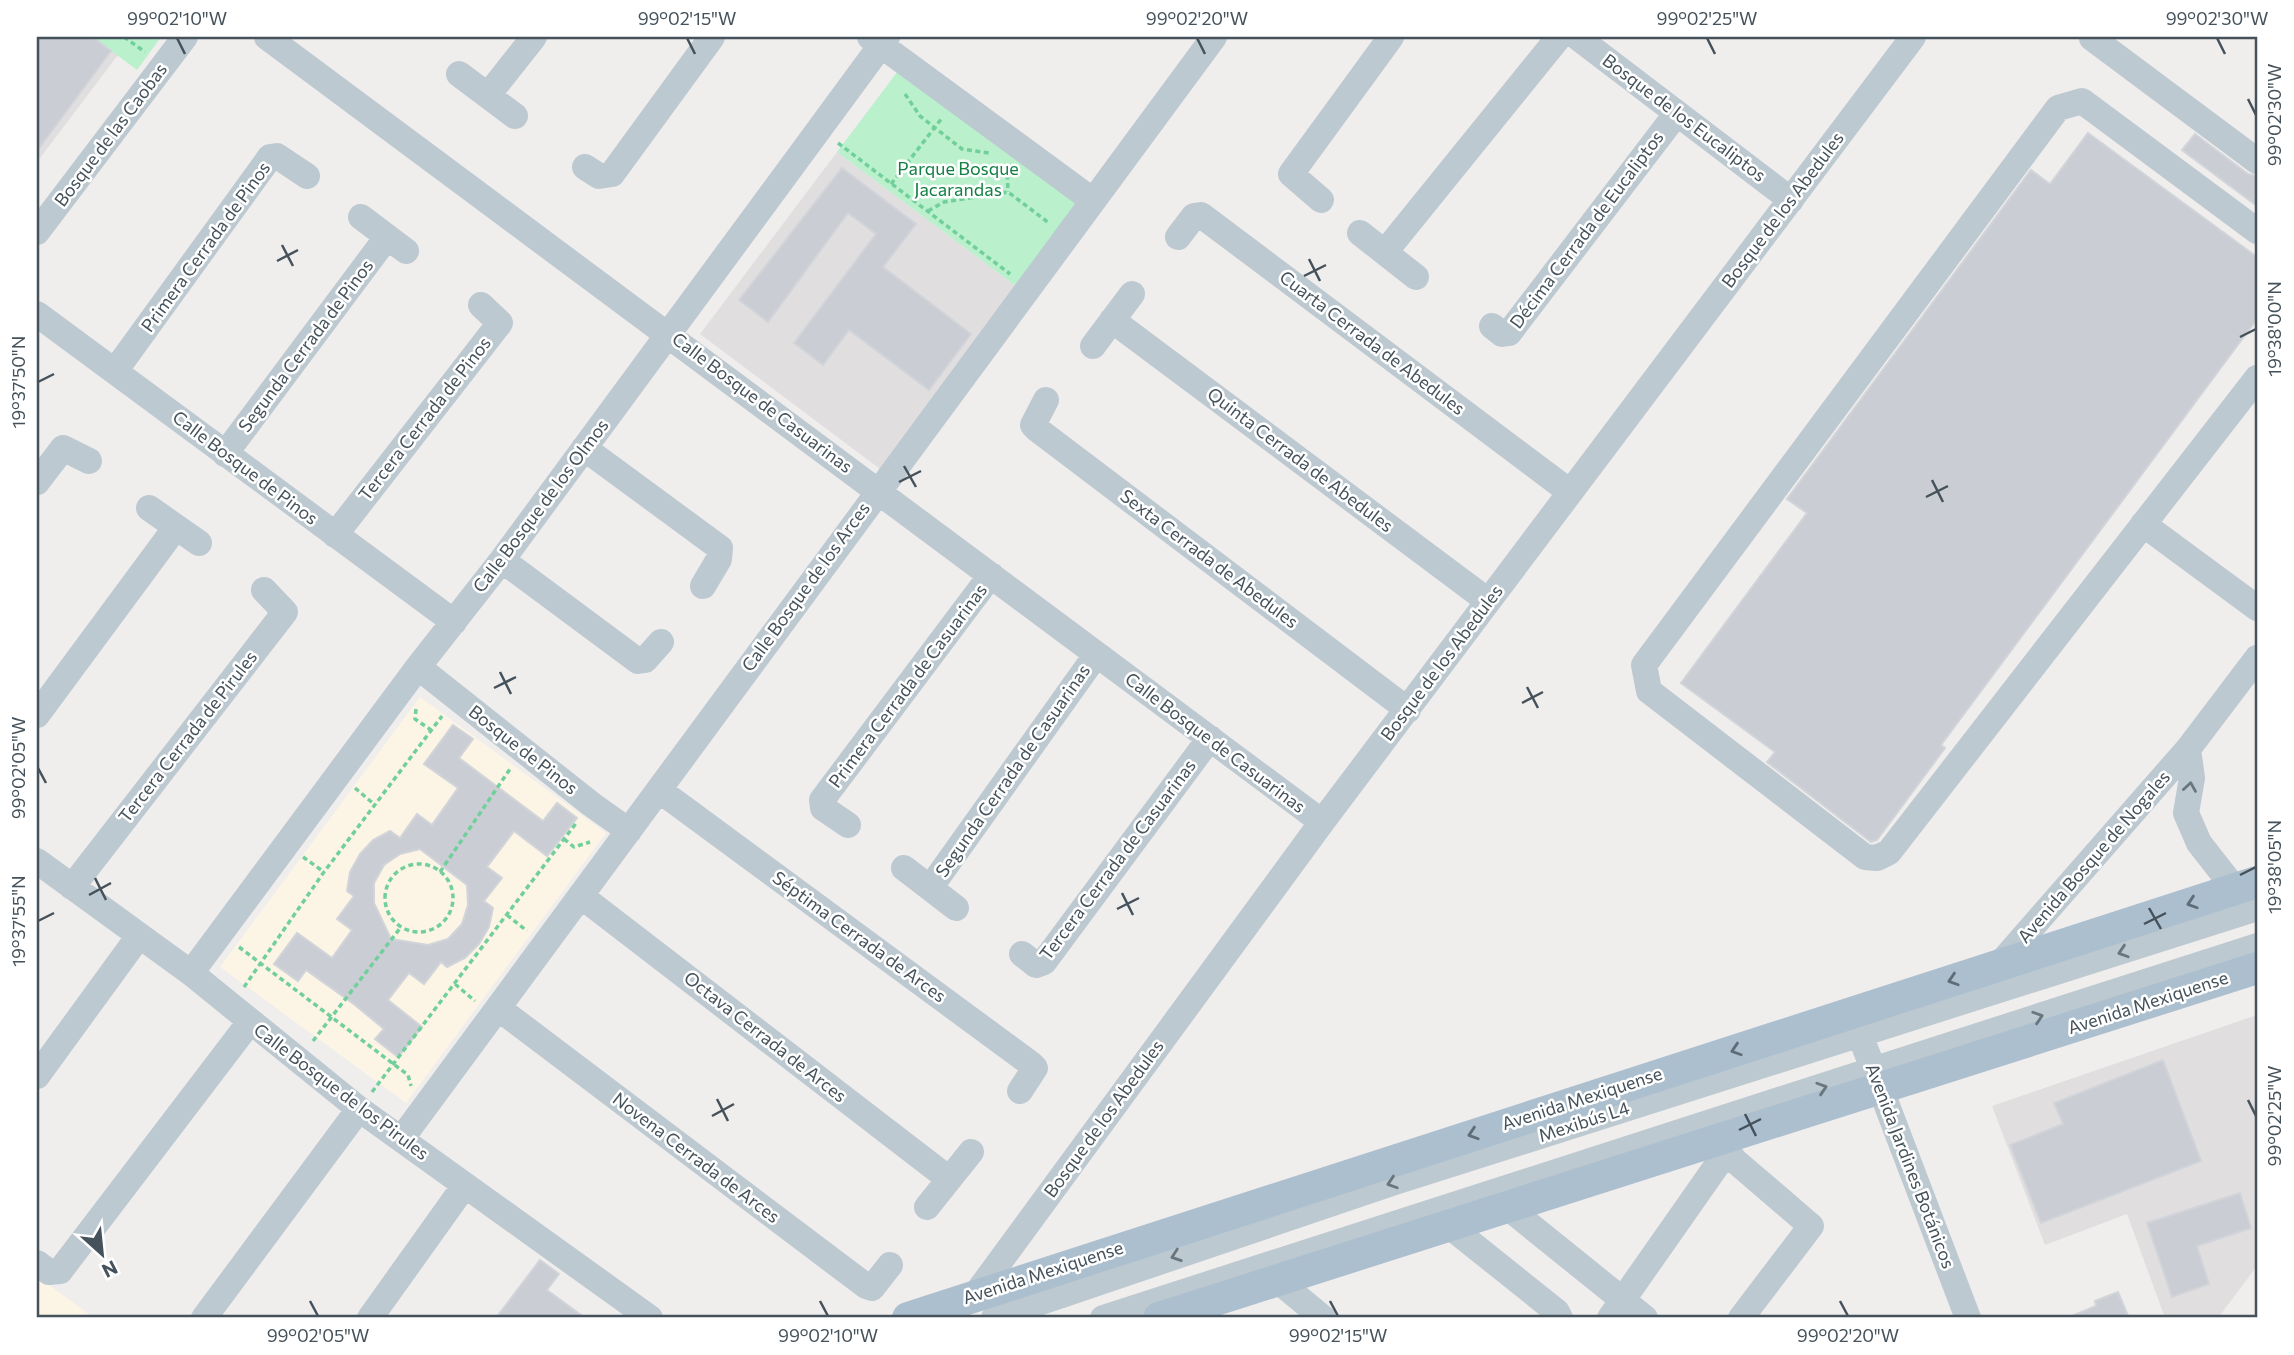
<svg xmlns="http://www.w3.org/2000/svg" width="2294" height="1355" font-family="Commissioner,sans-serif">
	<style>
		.commercial { fill: #fcf4e5 }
		.education { fill: #e1dee0 }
		.green { fill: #baf0cc }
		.building { fill: #cacdd3; stroke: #d1d4d9; stroke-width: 2; fill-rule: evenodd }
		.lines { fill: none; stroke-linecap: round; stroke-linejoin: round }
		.path { stroke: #71cf9c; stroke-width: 3.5; stroke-dasharray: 5 3.5; stroke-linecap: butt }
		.minor { stroke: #bdc9d0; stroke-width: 26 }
		.major { stroke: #acbfce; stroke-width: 32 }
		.oneway { stroke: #69767e }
		.oneway2 { stroke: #5f6d78 }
		.ticks { fill: none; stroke: #45525b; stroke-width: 2.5 }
		.labels { text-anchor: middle; stroke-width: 5; stroke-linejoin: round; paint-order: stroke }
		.street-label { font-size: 18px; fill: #45525b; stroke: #fff }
		.park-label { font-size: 18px; fill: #147f44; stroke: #fff }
		.neatline { fill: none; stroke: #45525b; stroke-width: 2.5 }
		.ticks-label { font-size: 18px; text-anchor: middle; fill: #45525b }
	</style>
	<rect width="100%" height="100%" fill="#f0eded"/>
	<path class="commercial" d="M420 697 606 833 406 1103 220 967Z
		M37 1276 94 1318H37Z"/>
	<path class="education" d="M37 37H93L118 55 37 162Z
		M837 152 1017 287 880 469 700 334Z
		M2257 1015V1266L2218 1318H2165L2127 1214 2045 1245 1992 1106Z"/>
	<path class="green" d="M93 37H161L137 70Z
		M898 71 1079 206 1017 287 837 152Z"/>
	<path class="building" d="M37 37H93L111 51 37 151Z
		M2088 133 2257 257V319L1941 745 1945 748 1877 840 1871 842 1767 762 1775 752 1681 683 1807 513 1787 499 2031 170 2050 184Z
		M2195 134 2248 174 2257 176V206L2182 150Z
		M842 168 916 224 883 267 971 334 929 390 849 330 823 365 794 343 876 234 848 213 768 322 739 300Z
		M453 725 473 739 459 758 543 821 557 803 577 818 547 856 514 831 487 867 502 878 484 901 493 908 489 927 479 944 465 958 447 967 441 962 424 984 409 973 388 1000 422 1027 398 1057 375 1039 384 1029 355 1005 306 970 298 981 274 964 297 933 332 958 352 930 337 919 354 896 347 891 350 872 360 854 373 840 390 831 400 838 417 814 432 825 458 788 424 764ZM420 849 467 885 468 905 462 924 448 939 428 945 391 939 374 903V883L384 865 400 854Z
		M2163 1060 2201 1161 2041 1223 2010 1145 2063 1124 2054 1103Z
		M2240 1193 2251 1228 2197 1246 2209 1284 2172 1297 2147 1223Z
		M540 1260 559 1274 547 1290 585 1318H496Z
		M2118 1292 2129 1318H2067L2096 1306 2095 1301Z"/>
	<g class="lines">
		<path class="path" d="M124 37 145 52
			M905 94 920 116 962 149 989 153
			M838 143 1010 274
			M1007 166 1008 192
			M891 184 942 118
			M928 211 944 202 1008 192 1049 223
			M416 709 415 719 431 730
			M355 788 375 805
			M564 839 574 847 590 842
			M303 857 324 872
			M385 898a34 34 0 1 1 68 0a34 34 0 1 1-68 0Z
			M440 872 510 769
			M507 915 527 931
			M239 947 408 1075 411 1086
			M455 984 475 1001
			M244 987 324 872 442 716
			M313 1041 401 927
			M372 1092 577 822"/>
		<path class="minor" d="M267 37 1322 822
			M870 37 1092 200
			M1577 37 1791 200
			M2092 38 2257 161
			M459 74 515 116
			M488 95 534 37
			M585 167 599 176 612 174 712 37
			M1321 200 1291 174 1391 37
			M361 217 406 251
			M2257 231 2082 101 2058 108 1644 665 1649 691 1865 857 1877 858 1889 852 2257 378
			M37 232 185 37
			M1360 233 1416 277
			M1178 237 1194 216 1201 215 1570 492
			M1385 252 1559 37
			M37 314 454 622
			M1112 320 1488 601
			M1492 326 1502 334 1509 333 1677 113
			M1093 346 1132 294
			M115 371 270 157 277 156 307 176
			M1046 400 1033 425 1038 430 1408 710
			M584 448 720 548 719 559 703 586
			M225 454 387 237
			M37 482 63 448 89 461
			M149 508 199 543
			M2143 524 2257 608
			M335 535 500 323 481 305
			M502 560 638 661 645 660 661 642
			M418 667 591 804 629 831
			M37 715 176 527
			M2188 749 2192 778 2186 813 2199 843 2235 889
			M659 790 1031 1064 1035 1068 1020 1091
			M848 825 823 808 822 800 991 575
			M37 861 191 973 359 1109 650 1318
			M904 868 956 908
			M72 887 285 612 264 590
			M930 888 1096 655
			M581 896 949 1179
			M1022 954 1036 965 1044 962 1210 738
			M1999 965 2188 749 2257 658
			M191 973 418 667 502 560 887 37
			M498 1008 866 1286 872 1288 890 1265
			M1854 1019 1968 1318
			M37 1076 139 936
			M402 1138 1214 37
			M1720 1139 1734 1160 1811 1226 1741 1318
			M1506 1206 1645 1318
			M927 1207 971 1152
			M1447 1224 1557 1312 1560 1318
			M37 1263 49 1272 60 1271 249 1023
			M1277 1280 1323 1318
			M976 1294 1322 822 1913 37
			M204 1318 359 1109
			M370 1318 465 1185
			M994 1318 1395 1182 2257 908
			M1103 1318 2257 946
			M1610 1318 1727 1151"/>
		<path class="major" d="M908 1318 2257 882
			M1159 1318 2257 968"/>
	</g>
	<defs><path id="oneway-chevron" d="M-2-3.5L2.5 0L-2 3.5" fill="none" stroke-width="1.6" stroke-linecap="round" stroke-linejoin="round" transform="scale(1.75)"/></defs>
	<g class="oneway">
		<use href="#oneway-chevron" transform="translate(2190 787) rotate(-81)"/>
		<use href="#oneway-chevron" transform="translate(2123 952) rotate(162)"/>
		<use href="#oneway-chevron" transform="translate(2038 1017) rotate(-18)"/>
		<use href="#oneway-chevron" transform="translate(1822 1088) rotate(-18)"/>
		<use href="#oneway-chevron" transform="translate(1392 1183) rotate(162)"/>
		<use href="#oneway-chevron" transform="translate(1176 1256) rotate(161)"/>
	</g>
	<g class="oneway2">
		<use href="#oneway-chevron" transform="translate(2192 903) rotate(162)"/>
		<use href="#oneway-chevron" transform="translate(1953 980) rotate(162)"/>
		<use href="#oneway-chevron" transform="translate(1736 1050) rotate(162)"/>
		<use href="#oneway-chevron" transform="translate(1473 1134) rotate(162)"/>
	</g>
	<path class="ticks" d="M177 38 185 54M687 38 695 54M1197 38 1205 54M1707 38 1715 54M2217 38 2225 54M2248 99 2256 115M282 245 293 266M1309 259 1320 281M277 261 298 250M1304 276 1326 265M2240 337 2256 329M38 382 54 374M904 466 916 487M1932 480 1943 502M899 482 921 471M1926 497 1948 486M500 672 511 694M1527 687 1538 708M494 688 516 677M1522 703 1543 692M38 768 46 783M2240 875 2256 867M95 878 106 900M1122 893 1133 915M89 895 111 883M2149 908 2161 929M1117 909 1139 898M38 921 54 913M2144 924 2166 913M717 1099 728 1121M2248 1100 2256 1116M1745 1114 1756 1136M712 1116 734 1104M1739 1130 1761 1119M310 1301 318 1316M820 1301 828 1316M1330 1301 1338 1316M1840 1301 1848 1316"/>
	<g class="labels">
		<g class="street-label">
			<text transform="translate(1684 118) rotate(37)" y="6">Bosque de los Eucaliptos</text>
			<text transform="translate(111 135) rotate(-53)" y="6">Bosque de las Caobas</text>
			<text transform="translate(1783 210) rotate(-53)" y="6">Bosque de los Abedules</text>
			<text transform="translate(1587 230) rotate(-53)" y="6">Décima Cerrada de Eucaliptos</text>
			<text transform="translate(206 247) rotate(-54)" y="6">Primera Cerrada de Pinos</text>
			<text transform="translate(1372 343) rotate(37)" y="6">Cuarta Cerrada de Abedules</text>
			<text transform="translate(306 346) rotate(-53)" y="6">Segunda Cerrada de Pinos</text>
			<text transform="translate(762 403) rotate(37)" y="6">Calle Bosque de Casuarinas</text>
			<text transform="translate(425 419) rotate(-52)" y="6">Tercera Cerrada de Pinos</text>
			<text transform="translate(1300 460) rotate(37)" y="6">Quinta Cerrada de Abedules</text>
			<text transform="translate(245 468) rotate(37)" y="6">Calle Bosque de Pinos</text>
			<text transform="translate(541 506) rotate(-53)" y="6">Calle Bosque de los Olmos</text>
			<text transform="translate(1209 559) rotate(37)" y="6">Sexta Cerrada de Abedules</text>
			<text transform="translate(806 587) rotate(-54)" y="6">Calle Bosque de los Arces</text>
			<text transform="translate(1442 663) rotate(-53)" y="6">Bosque de los Abedules</text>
			<text transform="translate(908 686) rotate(-53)" y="6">Primera Cerrada de Casuarinas</text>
			<text transform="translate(188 737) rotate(-52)" y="6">Tercera Cerrada de Pirules</text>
			<text transform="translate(1215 743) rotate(37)" y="6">Calle Bosque de Casuarinas</text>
			<text transform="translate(523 750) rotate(38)" y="6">Bosque de Pinos</text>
			<text transform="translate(1013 771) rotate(-55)" y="6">Segunda Cerrada de Casuarinas</text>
			<text transform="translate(2094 857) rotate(-49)" y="6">Avenida Bosque de Nogales</text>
			<text transform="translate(1118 860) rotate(-53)" y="6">Tercera Cerrada de Casuarinas</text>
			<text transform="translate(859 937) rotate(36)" y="6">Séptima Cerrada de Arces</text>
			<text transform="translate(2148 1003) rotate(-18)" y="6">Avenida Mexiquense</text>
			<text transform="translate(765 1037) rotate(38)" y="6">Octava Cerrada de Arces</text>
			<text transform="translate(341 1092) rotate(37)" y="6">Calle Bosque de los Pirules</text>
			<text transform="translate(1582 1099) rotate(-18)" y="6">Avenida Mexiquense</text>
			<text transform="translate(1104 1119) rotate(-54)" y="6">Bosque de los Abedules</text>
			<text transform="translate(1584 1122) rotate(-18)" y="6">Mexibús L4</text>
			<text transform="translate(696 1158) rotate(37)" y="6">Novena Cerrada de Arces</text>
			<text transform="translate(1910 1166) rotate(69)" y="6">Avenida Jardines Botánicos</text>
			<text transform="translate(1043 1273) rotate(-18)" y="6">Avenida Mexiquense</text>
		</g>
		<g class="park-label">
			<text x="958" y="175">Parque Bosque<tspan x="958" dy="21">Jacarandas</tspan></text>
		</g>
	</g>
	<rect width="2294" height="1355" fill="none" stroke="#ffffff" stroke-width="77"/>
	<g transform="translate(102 1254) rotate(153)" stroke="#ffffff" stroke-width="5" paint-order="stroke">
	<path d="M0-5L12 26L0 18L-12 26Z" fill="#45525b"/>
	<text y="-10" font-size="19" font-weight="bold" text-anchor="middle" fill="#45525b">N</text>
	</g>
	<rect x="38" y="38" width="2218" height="1278" class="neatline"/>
	<g class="ticks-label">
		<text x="177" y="25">99°02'10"W</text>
		<text x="687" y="25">99°02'15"W</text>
		<text x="1197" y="25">99°02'20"W</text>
		<text x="1707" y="25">99°02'25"W</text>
		<text x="2217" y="25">99°02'30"W</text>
		<text transform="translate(2275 115) rotate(-90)" y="6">99°02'30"W</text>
		<text transform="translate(2275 329) rotate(-90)" y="6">19°38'00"N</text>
		<text transform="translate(19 382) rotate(-90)" y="6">19°37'50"N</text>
		<text transform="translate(19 768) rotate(-90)" y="6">99°02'05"W</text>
		<text transform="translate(2275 867) rotate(-90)" y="6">19°38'05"N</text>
		<text transform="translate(19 921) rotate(-90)" y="6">19°37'55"N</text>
		<text transform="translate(2275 1116) rotate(-90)" y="6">99°02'25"W</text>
		<text x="318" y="1342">99°02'05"W</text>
		<text x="828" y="1342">99°02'10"W</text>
		<text x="1338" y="1342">99°02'15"W</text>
		<text x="1848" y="1342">99°02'20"W</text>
	</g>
</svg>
